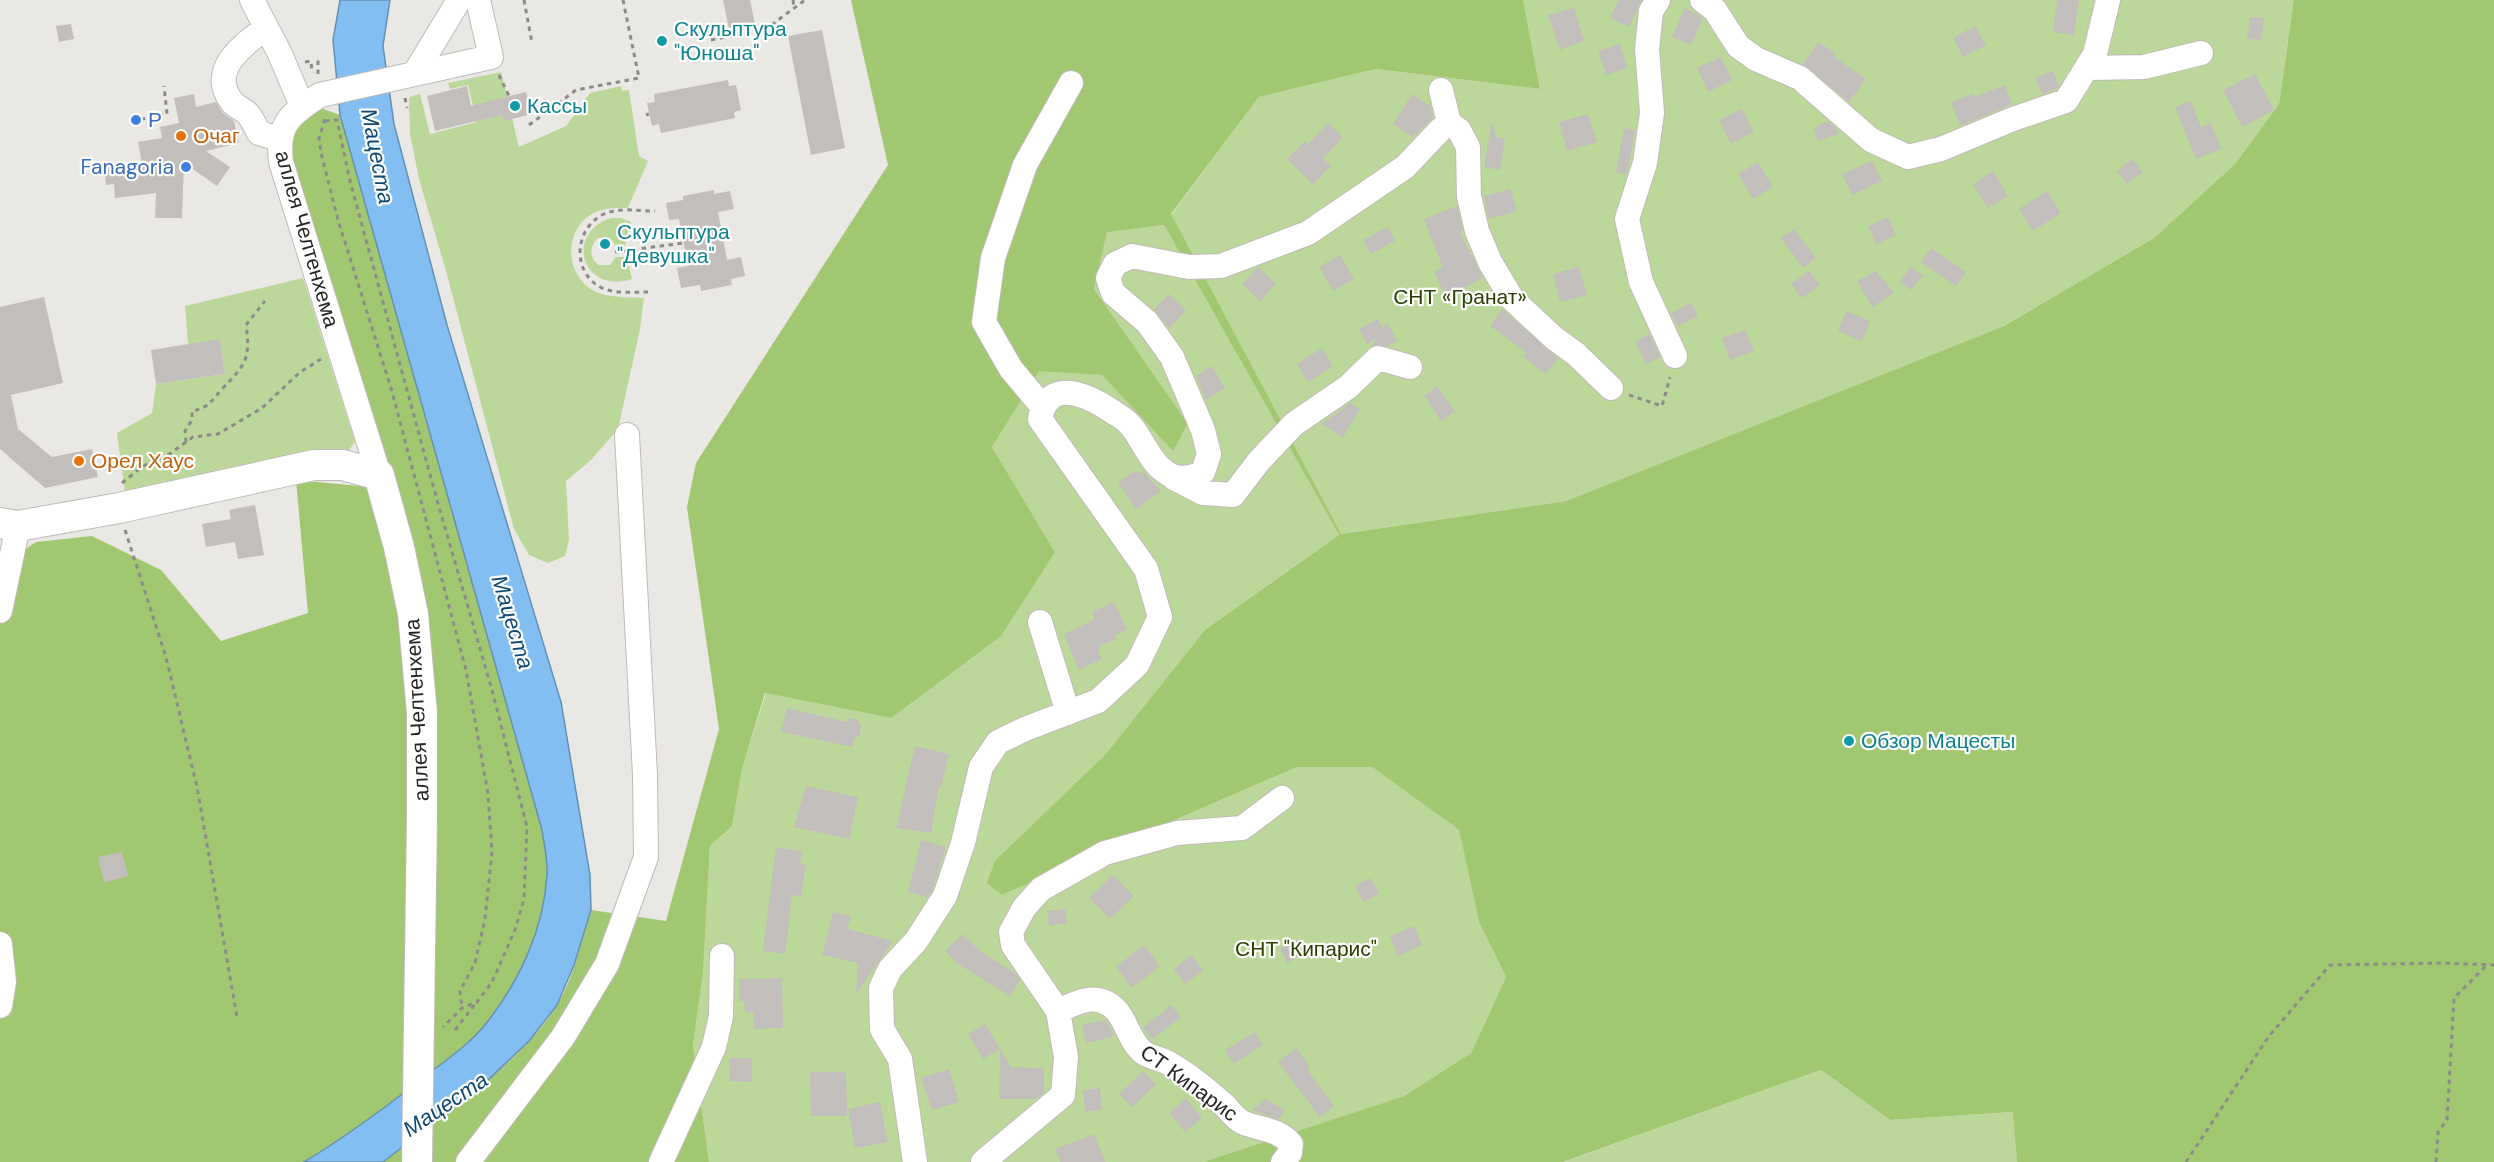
<svg xmlns="http://www.w3.org/2000/svg" width="2494" height="1162" font-family="'DM Sans',sans-serif">
	<style>
		.green { fill: #bcd79a }
		.forest { fill: #a2c771 }
		.water { fill: #82bef1; stroke: #6690b3; stroke-width: 1.5 }
		.building { fill: #c2bebc }
		.lines { fill: none; stroke-linecap: round; stroke-linejoin: round }
		.minor-casing { stroke: #bebbb8; stroke-width: 26 }
		.major-casing { stroke: #bebbb8; stroke-width: 32 }
		.path { stroke: #8d8b89; stroke-width: 3; stroke-dasharray: 4.5 4.5; stroke-linecap: butt }
		.minor { stroke: #fff; stroke-width: 24 }
		.major { stroke: #fff; stroke-width: 30 }
		.culture-dot { fill: #0f9aa8; stroke: #fff; stroke-width: 2 }
		.shop-dot { fill: #3f7fe0; stroke: #fff; stroke-width: 2 }
		.food-dot { fill: #e8710a; stroke: #fff; stroke-width: 2 }
		.labels { text-anchor: middle; stroke-width: 4.5; stroke-linejoin: round; paint-order: stroke }
		.culture-label { font-size: 21px; fill: #0d838f; stroke: #fff; text-anchor: start }
		.shop-label { font-size: 21px; fill: #366cbe; stroke: #fff; text-anchor: start }
		.food-label { font-size: 21px; fill: #c56008; stroke: #fff; text-anchor: start }
		.street-label { font-size: 21px; fill: #252423; stroke: #fff }
		.park-label { font-size: 21px; fill: #2a3f00; stroke: #fff }
		.water-label { font-size: 22px; font-style: italic; fill: #0d4872; stroke: #fff }
	</style>
	<rect width="100%" height="100%" fill="#eae8e4"/>
	<path class="green" d="M1523 0H2466L2494 232 1106 754 1002 895 1297 767H1372L1459 830 1479 922 1506 977 1471 1053 1404 1096 1203 1162H709L693 1045 703 973 710 846 732 826 742 769 766 693 891 718 1055 552 992 447 1039 370 1102 375 1173 450 1188 425 1094 289 1107 231 1164 225 1339 535 1207 628 1320 623 2352 178 2288 40 2279 104 2235 164 2154 238 2004 326 1566 501 1340 534 1171 215 1259 97 1376 69 1540 89Z
		M501 72 519 147 566 126 590 93 621 86 622 91 629 90 639 156 648 161 628 208C615 208 603 208 592 214 563 231 565 275 594 291 608 298 628 297 644 298L640 329 618 429 591 460 566 481 569 540 565 556 548 563 529 555 514 529 446 271 419 179 410 134 409 97 420 94 430 134 477 122 468 85 450 89 448 83Z
		M611 218H621L631 222 625 246H616L610 238H598C589 246 589 259 599 265H610L616 257H627L632 279C583 295 563 234 611 218Z
		M303 278 355 442 347 453 125 492 117 433 152 413 156 384 225 374 220 340 188 344 185 306Z
		M1821 1070 1890 1120 2014 1112 2017 1162H1564Z"/>
	<path class="forest" d="M851 0H1523L1540 89 1376 69 1259 97 1171 214 1341 534 1566 501 2004 326 2154 238 2235 164 2279 104 2294 0H2494V1162H2017L2013 1112 1890 1120 1821 1070 1563 1162H1203L1404 1096 1471 1053 1506 977 1479 922 1459 830 1372 767H1297L1002 895 987 883 995 861 1106 754 1206 629 1339 535 1164 225 1107 232 1094 289 1188 424 1173 451 1102 375 1039 371 992 447 1055 552 1001 636 891 718 765 693 742 769 732 826 710 846 703 973 693 1045 709 1162H383C438 1119 521 1064 557 1005 574 978 581 941 591 910L666 921 719 729 687 507 696 463 888 165Z
		M312 105 340 115 542 830C544 844 548 861 547 875 544 928 520 980 488 1021 470 1045 442 1063 419 1081 382 1110 344 1138 304 1162H0V566L36 542 92 536 161 570 221 641 308 613 296 480 380 488 287 161 290 131Z"/>
	<path class="water" d="M340 0H390L383 46 394 124 447 325 561 702 590 875 591 910 574 965 557 1005 529 1041 485 1083 383 1162H304C344 1138 382 1110 419 1081 442 1063 470 1045 488 1021 520 980 544 928 547 875 548 861 544 844 542 830L340 115 333 40Z"/>
	<path class="building" d="M723 0H750L755 24 729 29Z
		M1619 0H1641L1629 27 1610 18Z
		M2057 0H2079L2074 35 2053 32Z
		M1574 8 1584 41 1560 50 1548 15Z
		M1685 8 1703 18 1691 45 1672 37Z
		M2250 17 2264 18 2261 40 2247 39Z
		M71 24 74 39 59 42 56 26Z
		M1975 26 1986 45 1963 57 1953 38Z
		M822 30 845 148 811 155 788 36Z
		M1818 42 1835 53 1833 56 1866 79 1849 102 1803 64Z
		M1620 44 1627 68 1606 75 1598 51Z
		M1721 57 1732 80 1708 92 1697 68Z
		M2053 71 2059 86 2057 89 2042 94 2035 78Z
		M2255 74 2274 110 2242 127 2223 90Z
		M728 80 729 86 736 85 741 110 734 112 735 118 661 133 659 124 652 126 647 103 655 102 654 94Z
		M2005 85 2012 104 1960 126 1951 102 1973 94 1974 97Z
		M467 86 471 106 526 92 531 114 504 121 502 115 435 131 427 96Z
		M194 94 196 107 216 102 223 113 234 121 239 143 206 151 230 167 217 186 184 163 182 218H155L156 193 115 198 114 184 106 185 104 168 142 163 138 142 162 138 160 127 179 123 174 98Z
		M1412 94 1430 106 1433 117 1413 137 1393 124Z
		M2191 101 2201 127 2211 123 2221 149 2196 159 2175 107Z
		M1742 109 1754 132 1731 144 1719 120Z
		M1588 114 1597 142 1567 151 1559 122Z
		M1492 121 1496 137 1505 139 1500 170 1484 167Z
		M1827 121 1836 128 1838 134 1818 141 1814 129Z
		M1328 123 1343 137 1323 159 1331 166 1313 184 1287 159 1305 141 1308 144Z
		M1624 128 1635 130 1627 174 1616 172Z
		M2132 159 2143 172 2127 184 2117 171Z
		M1872 161 1882 181 1852 195 1842 174Z
		M1758 162 1773 187 1753 199 1738 174Z
		M1993 171 2008 196 1988 208 1973 184Z
		M1510 189 1517 211 1489 219 1484 196Z
		M714 190V194L730 191 734 209 718 212 727 260 741 257 745 276 731 279 732 285 701 291 700 285 681 288 677 268 688 266 679 219 669 220 666 203 683 200V196Z
		M2047 191 2061 213 2033 231 2019 209Z
		M1457 206 1463 232H1460L1483 278 1446 297 1434 272 1443 268 1424 219Z
		M1888 217 1896 235 1876 244 1868 227Z
		M1388 227 1395 241 1371 254 1363 240Z
		M1794 229 1816 258 1803 268 1781 238Z
		M1931 248 1966 272 1956 286 1921 262Z
		M1340 255 1354 279 1333 291 1319 267Z
		M1258 267 1276 284 1260 301 1242 284Z
		M1579 267 1587 295 1560 302 1553 274Z
		M1911 267 1923 276 1911 290 1900 281Z
		M1809 271 1820 285 1802 298 1791 284Z
		M1876 271 1894 293 1872 307 1857 281Z
		M1169 294 1186 311 1169 328 1154 309Z
		M44 297 63 383 11 395 18 429 52 457 92 449 98 477 45 488 0 449V307Z
		M1692 303 1698 316 1678 326 1671 313Z
		M1502 309 1558 359 1545 374 1523 356 1526 352 1490 326Z
		M1846 311 1870 321 1862 341 1838 331Z
		M1378 319 1383 328 1387 322 1397 341 1387 346H1372L1376 339 1367 344 1359 329Z
		M1745 330 1754 351 1730 360 1722 338Z
		M1649 334 1660 357 1646 364 1635 342Z
		M220 339 225 374 156 384 151 350Z
		M1322 348 1333 366 1308 382 1297 364Z
		M1212 366 1225 388 1206 400 1196 376Z
		M1437 386 1455 411 1441 421 1424 396Z
		M1350 403 1360 409 1343 437 1322 424Z
		M1136 470 1139 474 1143 471 1161 491 1136 509 1118 482Z
		M255 505 264 555 238 559 235 542 206 547 202 524 231 519 229 510Z
		M1114 602 1127 630 1115 635 1116 639 1099 646 1100 649 1098 650 1102 659 1079 670 1064 634 1095 619 1092 612Z
		M787 708 847 722V718L857 720 861 725 860 735 854 739 853 747 781 732Z
		M915 746 949 754 941 787 939 786 931 833 896 828Z
		M806 786 858 797 849 839 794 827Z
		M921 840 946 847 932 890 927 897 908 892Z
		M776 847 802 851 800 864 806 865 801 896 792 895 785 954 763 951Z
		M122 852 128 876 104 883 98 857Z
		M1113 875 1134 896 1110 919 1089 898Z
		M1371 878 1379 894 1363 902 1355 886Z
		M1065 909 1067 923 1049 926 1047 911Z
		M833 912 851 916 847 929 893 941 856 994 858 963 822 955Z
		M1414 926 1422 945 1398 956 1390 936Z
		M963 934 981 952 1015 973 1020 980 1010 996 958 964 945 951Z
		M1298 940 1305 953 1287 963 1280 949Z
		M1144 945 1160 966 1132 988 1116 967Z
		M1191 955 1203 970 1185 984 1174 969Z
		M782 978 783 1028 754 1029 753 1012 745 1013 744 1001H739V979Z
		M1171 1005 1181 1017 1153 1039 1143 1028Z
		M1105 1020 1115 1036 1086 1043 1082 1025Z
		M985 1024 1011 1067 1044 1068V1093L1035 1099H999L1000 1049 983 1059 968 1034Z
		M1255 1032 1263 1045 1234 1064 1225 1050Z
		M1296 1048 1310 1067 1307 1070 1334 1106 1320 1117 1278 1062Z
		M729 1058H752V1082L730 1081Z
		M949 1069 959 1102 932 1110 921 1078Z
		M1143 1071 1156 1085 1132 1107 1119 1094Z
		M810 1072H846L847 1116H811Z
		M1100 1088 1102 1110 1085 1112 1083 1090Z
		M1186 1098 1202 1118 1185 1132 1169 1113Z
		M1266 1099 1284 1110 1279 1119 1252 1110Z
		M880 1102 888 1142 855 1148 848 1109Z
		M1094 1134 1105 1162H1060L1055 1149Z"/>
	<g class="lines">
		<g class="minor-casing">
			<path id="minor" d="M252 0 280 54 302 106
				M1658 0 1651 11 1647 49 1652 113 1645 163 1627 219 1641 282 1675 356
				M1702 0 1715 10 1738 46 1756 59 1800 78 1871 140 1908 157 1941 149 2013 119 2066 101 2095 54 2108 0
				M266 28C244 44 207 70 232 102 235 106 242 109 247 113 252 118 255 126 259 133L279 139
				M2087 68 2144 67 2201 53
				M415 73 459 0
				M1441 90 1449 123
				M1042 406 1011 369 984 322 993 258 1025 165 1071 83
				M379 475 281 162C276 125 290 114 320 95L491 57 478 0
				M1174 478 1203 493 1233 495 1259 461 1294 424 1348 387 1378 358 1410 367
				M0 611 18 526
				M1040 622 1068 713
				M0 944 4 982 0 1006
				M1058 1011 1013 945 1011 932 1024 908 1041 889 1105 853 1177 833 1242 828 1282 798
				M468 1162 563 1037 607 964 646 857 645 775 627 435
				M661 1162 714 1047 721 1016 722 956
				M915 1162 900 1059 882 1029 881 988 890 969 916 941 945 896 963 843 981 767 998 742 1025 729 1098 701 1137 665 1160 617 1146 569 1040 419C1048 376 1088 395 1113 412 1119 416 1127 420 1131 426 1143 440 1149 460 1164 471 1176 481 1190 479 1203 472L1209 454 1203 430 1172 357 1147 322 1113 293 1108 278 1115 264 1132 256 1189 267 1221 266 1308 233 1405 167 1441 129 1449 123 1459 130 1468 147 1469 196 1477 231 1490 262 1512 299 1554 338 1576 354 1611 388
				M983 1162 1063 1095 1066 1057 1058 1011C1072 1005 1087 996 1102 1001 1127 1009 1125 1039 1144 1053 1152 1058 1162 1059 1170 1064 1188 1074 1206 1089 1222 1103 1228 1108 1234 1118 1242 1122 1259 1130 1278 1128 1291 1144L1290 1153 1283 1162"/>
		</g>
		<g class="major-casing">
			<path id="major" d="M0 523 18 526 119 508 314 465H343L379 475 399 547 413 614 422 713V816L417 1162"/>
		</g>
		<path class="path" d="M524 0 532 43
			M793 0 794 8
			M711 40 766 29 805 0
			M305 62 311 61 312 73
			M318 74V58
			M499 75 509 96
			M405 98 407 108
			M646 115 649 114
			M325 119 319 138 321 153 338 220 391 388 466 670 488 794 492 852 485 919 475 963 460 991 462 1007
			M132 121 167 114 164 86
			M325 121 337 120 350 181 437 500 492 690 527 827 524 899 515 930 492 982 477 1002 462 1008 443 1027
			M529 125 576 90 639 78 623 0
			M615 252 684 243
			M648 292C633 292 616 294 602 288 571 273 574 228 604 214 619 207 639 211 655 211
			M1629 395 1662 406 1670 377
			M186 442 185 431 192 420V411C209 408 211 401 222 389 245 365 251 360 246 325L265 301
			M122 483 143 466 171 453 193 437 218 434 262 408 299 373 321 359
			M125 530 166 657 197 787 237 1017
			M455 1030 476 1003
			M2186 1162 2269 1036 2330 965 2441 963 2494 965
			M2436 1162 2438 1132 2447 1120 2454 998 2487 965"/>
		<use href="#minor" class="minor"/>
		<use href="#major" class="major"/>
	</g>
	<g class="culture-dot">
		<circle cx="662" cy="41" r="6"/>
		<circle cx="515" cy="106" r="6"/>
		<circle cx="605" cy="244" r="6"/>
		<circle cx="1849" cy="741" r="6"/>
	</g>
	<g class="shop-dot">
		<circle cx="136" cy="120" r="6"/>
		<circle cx="186" cy="167" r="6"/>
	</g>
	<g class="food-dot">
		<circle cx="181" cy="136" r="6"/>
		<circle cx="79" cy="461" r="6"/>
	</g>
	<g class="labels">
		<g class="culture-label">
			<text x="674" y="36">Скульптура<tspan x="674" dy="24">"Юноша"</tspan></text>
			<text x="527" y="113">Кассы</text>
			<text x="617" y="239">Скульптура<tspan x="617" dy="24">"Девушка"</tspan></text>
			<text x="1861" y="748">Обзор Мацесты</text>
		</g>
		<g class="shop-label">
			<text x="148" y="127">Р</text>
			<text x="174" y="174" text-anchor="end">Fanagoria</text>
		</g>
		<g class="food-label">
			<text x="193" y="143">Очаг</text>
			<text x="91" y="468">Орел Хаус</text>
		</g>
		<g class="street-label">
			<text transform="translate(307 239) rotate(74)" y="7">аллея Челтенхема</text>
			<text transform="translate(417 710) rotate(-93)" y="7">аллея Челтенхема</text>
			<text transform="translate(1189 1083) rotate(36)" y="7">СТ Кипарис</text>
		</g>
		<g class="park-label">
			<text x="1460" y="304">СНТ «Гранат»</text>
			<text x="1306" y="956">СНТ "Кипарис"</text>
		</g>
		<g class="water-label">
			<text transform="translate(378 156) rotate(79)" y="8">Мацеста</text>
			<text transform="translate(513 622) rotate(73)" y="8">Мацеста</text>
			<text transform="translate(445 1104) rotate(-34)" y="8">Мацеста</text>
		</g>
	</g>
</svg>
